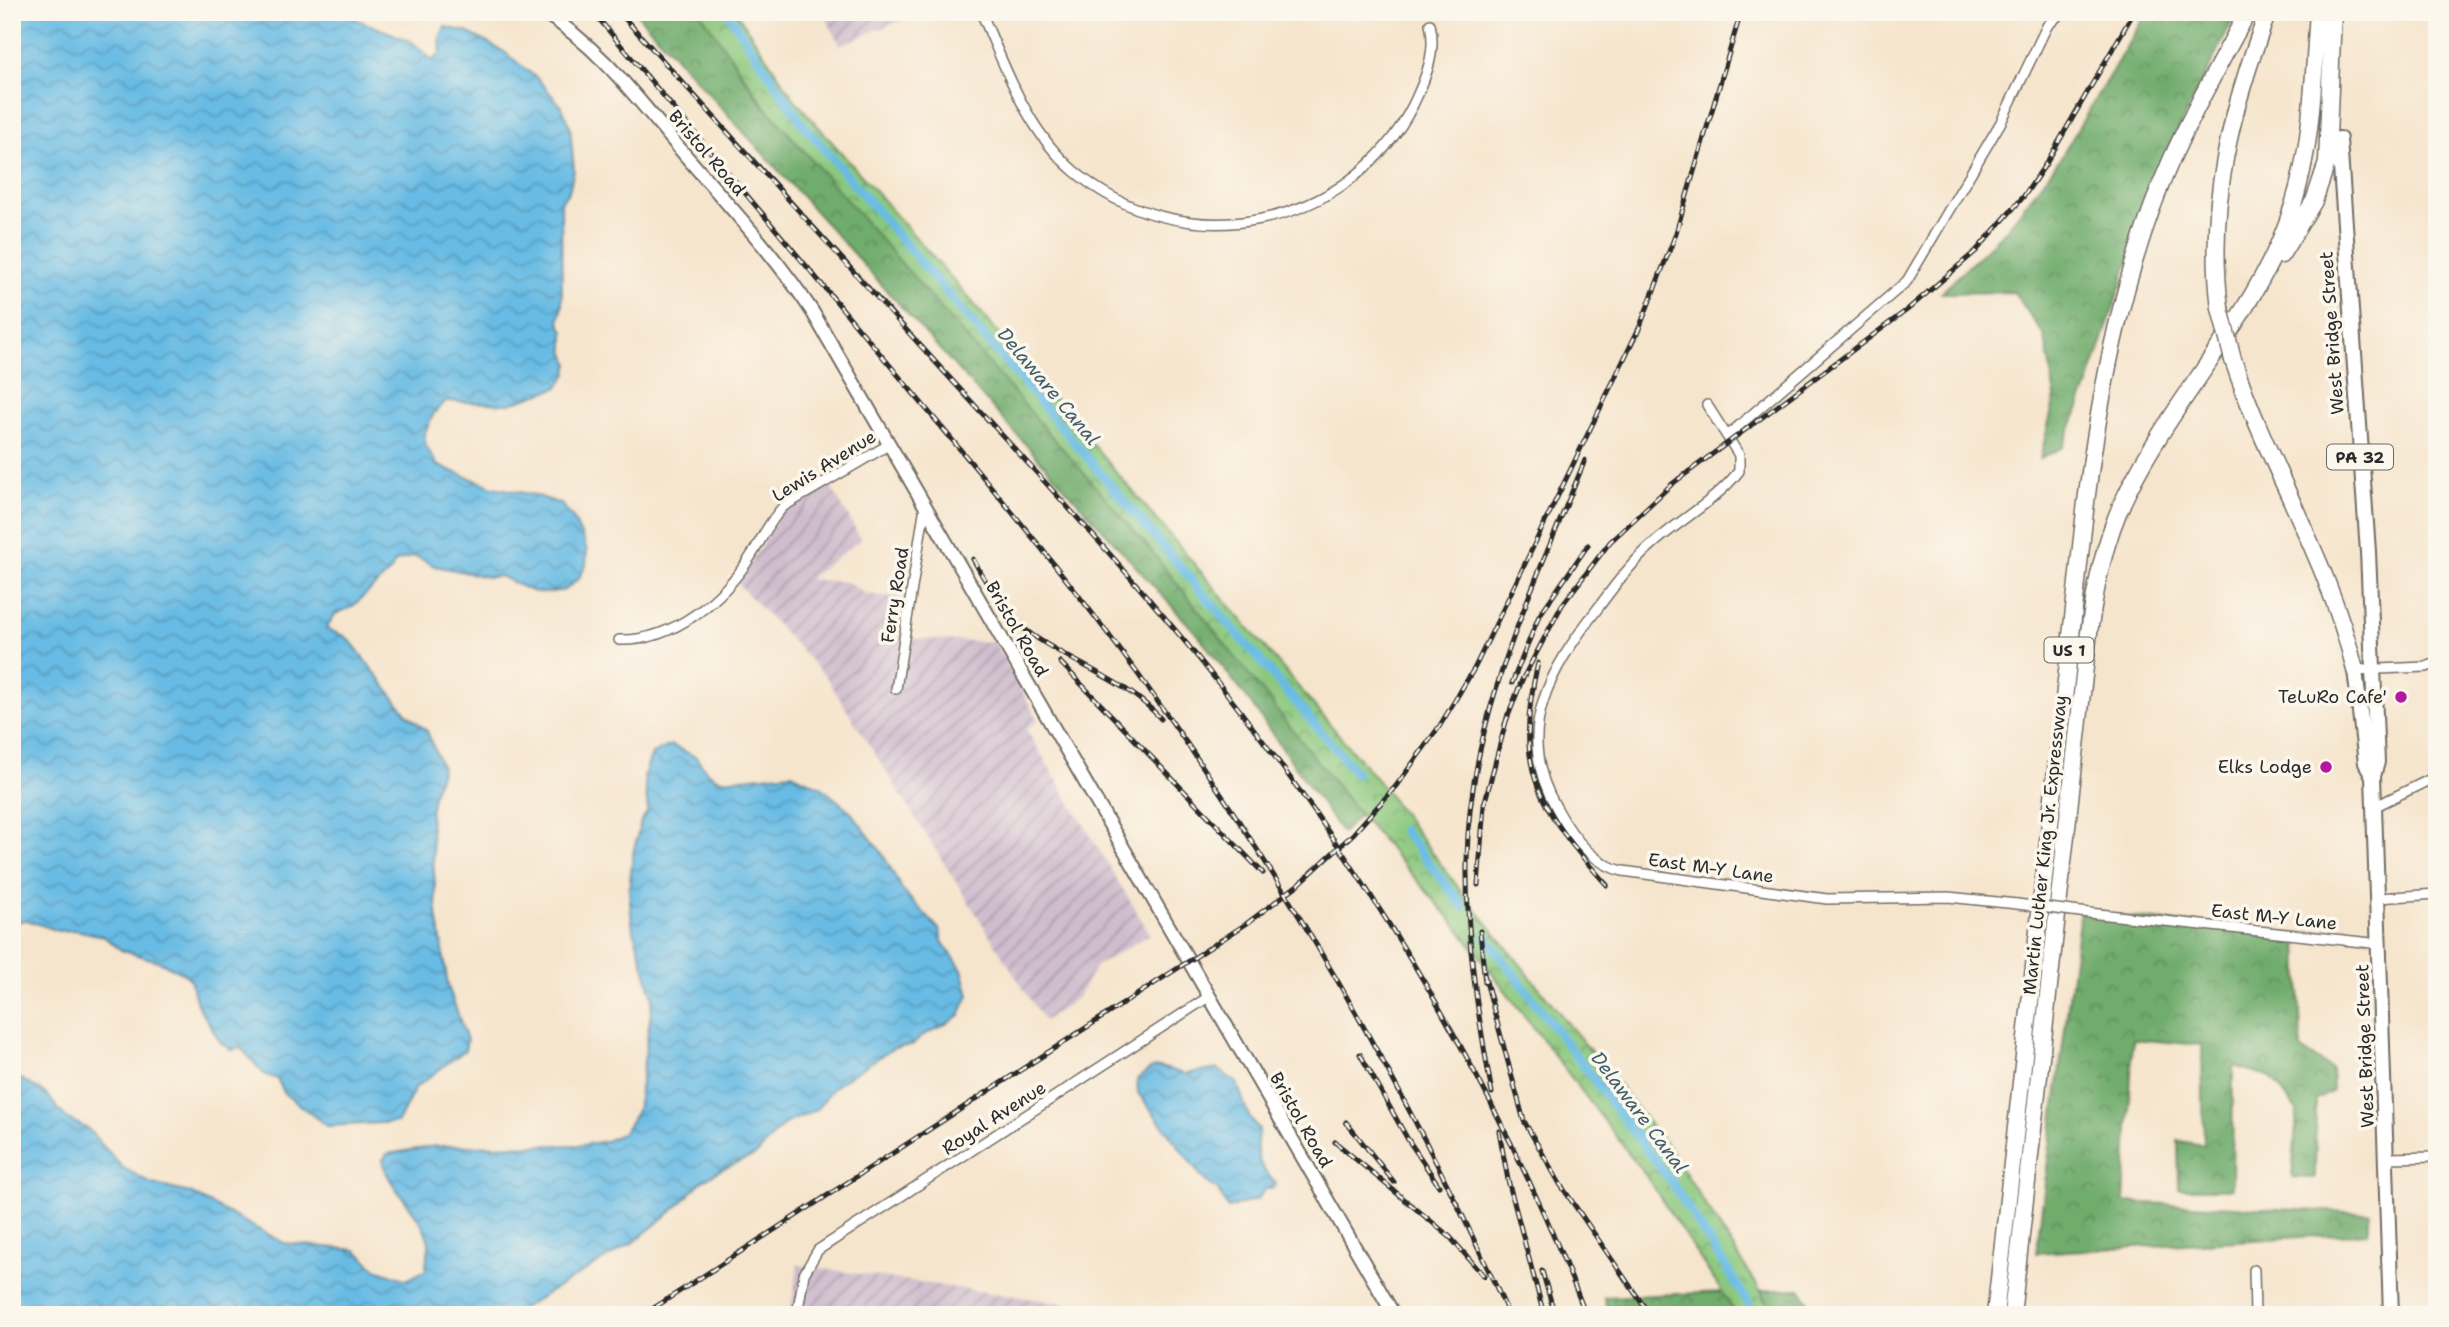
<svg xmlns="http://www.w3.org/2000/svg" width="2449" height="1327" font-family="'Shantell Sans',sans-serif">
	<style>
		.industrial { fill: url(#industrial-furrows) }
		.forest { fill: url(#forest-crowns); stroke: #4e6c4c; stroke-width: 2 }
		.park { fill: url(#park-crowns); stroke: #5b7954; stroke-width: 2 }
		.water { fill: url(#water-waves); stroke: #4a7388; stroke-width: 2 }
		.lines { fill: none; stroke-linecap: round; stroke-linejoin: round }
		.canal { stroke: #68bbe4; stroke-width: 9 }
		.street-casing { stroke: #726c64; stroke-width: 12 }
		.secondary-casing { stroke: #726c64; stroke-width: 16 }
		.primary-casing { stroke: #726c64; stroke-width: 18 }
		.highway-casing { stroke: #726c64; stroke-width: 19 }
		.street { stroke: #fff; stroke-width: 9 }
		.secondary { stroke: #fff; stroke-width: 12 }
		.primary { stroke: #fff; stroke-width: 14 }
		.highway { stroke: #fff; stroke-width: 16 }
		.rail-casing { stroke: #2b2b2b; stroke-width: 5 }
		.rail { stroke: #fbf7ec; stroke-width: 2.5; stroke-dasharray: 8; stroke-linecap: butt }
		.street-bridge-casing { stroke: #726c64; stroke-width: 12; stroke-linecap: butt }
		.highway-bridge-casing { stroke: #726c64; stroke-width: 19; stroke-linecap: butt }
		.street-bridge { stroke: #fff; stroke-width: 9 }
		.highway-bridge { stroke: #fff; stroke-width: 16 }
		.poi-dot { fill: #b5179e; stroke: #fbf7ec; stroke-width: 2.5 }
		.labels { text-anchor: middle; stroke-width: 7; stroke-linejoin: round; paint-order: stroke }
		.shield { fill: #fbf7ec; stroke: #696865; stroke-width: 2 }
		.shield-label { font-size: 16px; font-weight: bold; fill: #2b2b2b }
		.street-label { font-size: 18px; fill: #2b2b2b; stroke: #fbf7ec }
		.poi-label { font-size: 18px; fill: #2b2b2b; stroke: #fbf7ec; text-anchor: end }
		.water-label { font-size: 19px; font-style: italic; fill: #405d6c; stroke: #fbf7ec }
	</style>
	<defs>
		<pattern id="industrial-furrows" width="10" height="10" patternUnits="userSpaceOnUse" patternTransform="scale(1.75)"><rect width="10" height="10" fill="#cfbdce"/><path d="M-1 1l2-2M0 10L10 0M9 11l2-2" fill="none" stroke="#a89aa7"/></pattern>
		<pattern id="forest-crowns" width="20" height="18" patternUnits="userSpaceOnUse" patternTransform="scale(1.75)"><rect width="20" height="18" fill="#70ac6c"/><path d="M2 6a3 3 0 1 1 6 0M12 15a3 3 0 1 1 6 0" fill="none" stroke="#5c8c59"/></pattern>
		<pattern id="park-crowns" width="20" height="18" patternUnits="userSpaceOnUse" patternTransform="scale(1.75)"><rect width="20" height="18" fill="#8bc77d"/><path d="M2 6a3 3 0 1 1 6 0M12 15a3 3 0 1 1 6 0" fill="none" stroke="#72a267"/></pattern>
		<pattern id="water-waves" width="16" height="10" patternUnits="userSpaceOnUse" patternTransform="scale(1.75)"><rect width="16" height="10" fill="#68bbe4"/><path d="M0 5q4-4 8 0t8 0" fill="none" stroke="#5698b9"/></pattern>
	</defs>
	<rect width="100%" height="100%" fill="#fbf7ec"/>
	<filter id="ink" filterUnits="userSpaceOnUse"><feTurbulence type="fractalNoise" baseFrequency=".0143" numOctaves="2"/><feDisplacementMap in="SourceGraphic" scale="14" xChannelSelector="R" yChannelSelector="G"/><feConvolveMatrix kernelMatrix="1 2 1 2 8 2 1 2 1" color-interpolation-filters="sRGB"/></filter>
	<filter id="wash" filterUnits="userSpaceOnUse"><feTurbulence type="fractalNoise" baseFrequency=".00686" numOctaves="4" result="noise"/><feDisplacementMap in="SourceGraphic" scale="28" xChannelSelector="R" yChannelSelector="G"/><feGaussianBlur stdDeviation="1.57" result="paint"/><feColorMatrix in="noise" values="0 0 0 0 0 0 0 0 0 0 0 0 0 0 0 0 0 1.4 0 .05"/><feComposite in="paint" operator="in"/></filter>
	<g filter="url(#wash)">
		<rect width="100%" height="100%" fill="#f6e5cd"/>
		<path class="industrial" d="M823 12H921L840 45Z
			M830 485 861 539 808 579 847 582 866 594 900 598 895 638 994 642 1038 720 1026 729 1150 934 1096 966 1077 998 1044 1021 826 677 738 584 781 513Z
			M798 1265 1138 1314 790 1315Z"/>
		<path class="forest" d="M635 12H701L759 100 1134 527 1365 810 1342 833 1249 701 1196 633Z
			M2147 12H2237L2162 162 2086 390 2063 447 2040 459 2055 397 2045 337 2014 292 1941 293 2006 230 2060 159Z
			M2080 912 2298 935 2301 1049 2332 1069 2333 1091 2316 1100 2315 1178 2292 1177 2297 1111 2271 1077 2233 1066 2232 1189H2179L2178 1141 2204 1145 2202 1045 2133 1039 2124 1202 2370 1213 2367 1233 2036 1253Z
			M1800 1289 1818 1315H1609L1604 1297Z"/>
		<path class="park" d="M700 12H736L795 100 968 297 1379 782 1464 895 1670 1149 1776 1315H1737L1646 1176 1455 924 1355 809 1153 553 765 106Z"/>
		<path class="water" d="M12 12H338L411 41 432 60 441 54 440 37 445 27 467 32 503 51 538 79 562 107 570 127 574 170 569 191 561 202 562 305 559 321 564 332V350L569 363 567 374 557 388 508 404 446 401 434 413 424 434 426 446 437 465 493 487 535 495 561 504 573 518 584 541 587 551 586 565 579 578 565 590 545 593 531 591 500 576 488 577 435 566 415 556 396 561 390 572 352 607 335 614 326 629 345 636 352 643 406 713 427 731 442 768 433 795 430 815 437 913 448 986 467 1040 465 1050 415 1088 398 1122 327 1126 285 1094 277 1079 264 1074 240 1047 232 1050 221 1043 197 1004 190 979 186 975 161 962 121 950 103 936 76 930 58 931 27 920 12 922Z
			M671 745 696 757 708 773 721 780 792 773 821 787 850 811 882 853 903 891 939 929 943 943 962 969 969 995 960 1015 948 1023 924 1035 912 1045 894 1048 848 1077 834 1087 816 1110 784 1124 756 1155 718 1171 700 1183 678 1206 634 1242 511 1315H12V1074L45 1093 66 1118 88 1129 122 1167 152 1184 190 1193 284 1243 356 1250 376 1269 407 1280 426 1270C425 1261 430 1250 429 1242 422 1212 384 1184 383 1160L387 1154 436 1146 583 1145 606 1141 623 1133 637 1111 653 998 632 924 629 890 633 854 641 821 648 811 644 775 652 754Z
			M1160 1067 1185 1074 1218 1069 1237 1083 1249 1117 1259 1129C1253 1154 1259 1167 1276 1184L1274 1187 1265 1189 1258 1199 1228 1208 1218 1190 1205 1181 1138 1093 1137 1079 1152 1068Z"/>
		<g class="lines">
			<path class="canal" d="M727 12 803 124 1357 774
				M1403 830 1463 906
				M1486 937 1672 1183 1756 1315"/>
		</g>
	</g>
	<g filter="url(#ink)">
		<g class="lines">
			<g class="street-casing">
				<path id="street" d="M981 12C1006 68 1026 130 1074 171 1181 262 1349 231 1413 105 1425 80 1437 52 1430 24
					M1707 405 1739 455V471C1717 500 1681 519 1654 543 1632 562 1615 585 1598 608 1551 669 1512 731 1556 807 1570 833 1593 865 1623 871L1827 899 1948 897 2017 904
					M1727 436 1907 281 2001 122 2047 26 2062 12
					M619 640C672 642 723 600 751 556 762 539 769 521 784 506L890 444
					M2355 670 2426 667 2437 663
					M896 689 925 506
					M2374 807 2437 776
					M2378 898 2437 894
					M2080 912 2381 944
					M2387 1158 2437 1157
					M2254 1270 2255 1315
					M797 1315 804 1274 818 1250 1210 996"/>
			</g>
			<g class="secondary-casing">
				<path id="secondary" d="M543 12C602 48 642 105 686 156 730 207 775 255 812 311L1394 1315"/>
			</g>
			<g class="primary-casing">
				<path id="primary" d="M2339 139 2368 552 2377 762 2373 776 2391 1315
					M2355 670 2366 763 2373 776"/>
			</g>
			<g class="highway-casing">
				<path id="highway" d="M2281 255 2314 201 2327 163 2333 12
					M2220 308C2207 204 2231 109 2268 12
					M2233 360C2268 466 2329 560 2355 670
					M1995 1315 2086 502C2101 385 2124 267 2172 158 2195 108 2221 60 2248 12
					M2012 1315 2088 640C2095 589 2104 538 2128 491 2171 404 2241 331 2280 241 2313 164 2312 94 2318 12"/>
			</g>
			<use href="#street" class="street"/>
			<use href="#secondary" class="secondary"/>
			<use href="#primary" class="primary"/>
			<use href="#highway" class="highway"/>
			<g class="rail-casing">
				<path id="rail" d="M593 12C694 133 796 254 898 375 996 492 1095 609 1181 735 1308 918 1418 1112 1509 1315
					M619 12C725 130 831 248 938 365 1026 462 1117 558 1200 660 1360 858 1494 1077 1586 1315
					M1637 334 1675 236 1741 12
					M973 559C989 588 1004 614 1031 634 1074 665 1125 679 1161 719
					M1060 662 1263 873
					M1538 663C1513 768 1538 809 1607 885
					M1512 683 1539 616 1588 545
					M1505 724 1522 680 1562 605 1610 542 1672 484 1907 310 1976 251 2024 196 2047 162 2134 12
					M1478 885 1484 805 1508 714
					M1480 931 1485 983
					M1484 974 1524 1121 1560 1184 1650 1315
					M1360 1054 1407 1138 1439 1186
					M1492 1093C1478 1017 1466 939 1467 861 1468 719 1533 589 1585 460
					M1346 1122 1394 1182
					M1499 1131 1508 1180 1544 1315
					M1335 1142 1450 1237 1484 1276
					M1542 1271 1555 1315
					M643 1315 1246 924 1299 884 1353 834 1396 786 1439 727 1475 667 1640 326"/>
			</g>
			<use href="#rail" class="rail"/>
			<g class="street-bridge-casing">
				<path id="street-bridge" d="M2017 904 2080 912"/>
			</g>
			<g class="highway-bridge-casing">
				<path id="highway-bridge" d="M2220 308 2233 360"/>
			</g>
			<use href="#street-bridge" class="street-bridge"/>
			<use href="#highway-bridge" class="highway-bridge"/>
		</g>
	</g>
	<g class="poi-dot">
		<circle cx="2401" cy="697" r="7"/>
		<circle cx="2326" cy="767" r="7"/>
	</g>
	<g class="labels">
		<g class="shield">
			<rect x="2327" y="444.5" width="66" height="25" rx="5"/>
			<rect x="2044.5" y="637.5" width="49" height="25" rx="5"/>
		</g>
		<g class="shield-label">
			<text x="2360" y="463">PA 32</text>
			<text x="2069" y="656">US 1</text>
		</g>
		<g class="street-label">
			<text transform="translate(707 153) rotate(49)" y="6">Bristol Road</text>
			<text transform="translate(2332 333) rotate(-94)" y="6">West Bridge Street</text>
			<text transform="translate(824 466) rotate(-32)" y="6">Lewis Avenue</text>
			<text transform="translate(895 595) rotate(-81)" y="6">Ferry Road</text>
			<text transform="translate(1017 629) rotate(60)" y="6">Bristol Road</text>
			<text transform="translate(2045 845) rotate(-84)" y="6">Martin Luther King Jr. Expressway</text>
			<text transform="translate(1711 868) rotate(8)" y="6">East M-Y Lane</text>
			<text transform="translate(2274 917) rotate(6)" y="6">East M-Y Lane</text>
			<text transform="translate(2365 1046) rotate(-92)" y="6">West Bridge Street</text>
			<text transform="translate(994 1118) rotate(-33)" y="6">Royal Avenue</text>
			<text transform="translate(1301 1120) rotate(60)" y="6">Bristol Road</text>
		</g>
		<g class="poi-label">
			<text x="2387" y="703">TeLuRo Cafe'</text>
			<text x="2312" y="773">Elks Lodge</text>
		</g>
		<g class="water-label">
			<text transform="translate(1049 386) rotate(50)" y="7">Delaware Canal</text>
			<text transform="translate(1640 1112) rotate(53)" y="7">Delaware Canal</text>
		</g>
	</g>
	<rect width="2449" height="1327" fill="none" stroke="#fbf7ec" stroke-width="42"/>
</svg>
